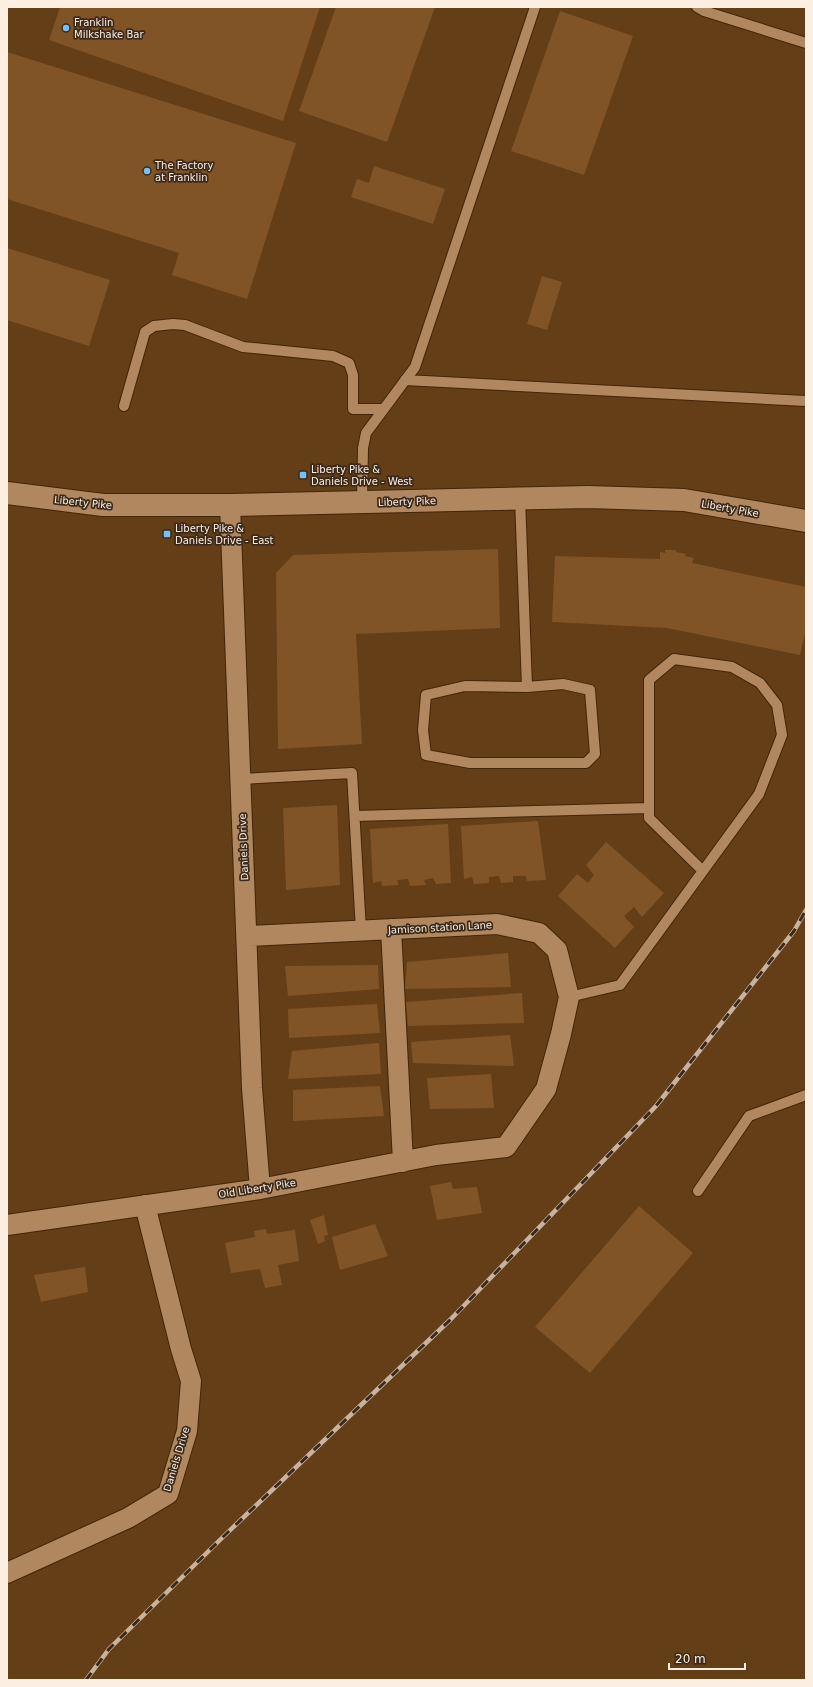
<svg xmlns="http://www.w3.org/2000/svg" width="813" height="1687" font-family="'DejaVu Sans',sans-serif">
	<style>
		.building { fill: #815427 }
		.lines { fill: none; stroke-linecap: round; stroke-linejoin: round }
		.service-casing { stroke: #422608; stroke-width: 12 }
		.minor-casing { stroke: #422608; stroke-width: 22 }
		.tertiary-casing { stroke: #422608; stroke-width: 24 }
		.service { stroke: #b18760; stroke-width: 10 }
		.minor { stroke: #b18760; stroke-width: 20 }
		.tertiary { stroke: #b18760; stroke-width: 22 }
		.rail-casing { stroke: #c9b39e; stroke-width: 4.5 }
		.rail { stroke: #3b2a1a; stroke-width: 3; stroke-dasharray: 9; stroke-linecap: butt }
		.poi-dot { fill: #77bff7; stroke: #3b2a1a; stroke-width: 1.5 }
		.labels { text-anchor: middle; stroke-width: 3.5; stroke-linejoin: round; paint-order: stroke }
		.poi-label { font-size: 10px; fill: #fdeee2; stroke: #3b2a1a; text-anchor: start }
		.street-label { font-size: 10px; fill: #fdeee2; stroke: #3b2a1a }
	</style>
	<rect width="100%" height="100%" fill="#643e17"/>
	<path class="building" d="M60 7H320L283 121 49 40Z
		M336 7H435L387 142 299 111Z
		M560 11 633 36 584 175 511 151Z
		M7 52 296 143 247 299 172 275 179 253 7 199Z
		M374 166 445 189 433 224 351 197 357 179 369 183Z
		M7 248 110 280 89 346 7 320Z
		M542 276 562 282 547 330 527 324Z
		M498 549 500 628 356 634 362 744 278 749 276 573 293 555Z
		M665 550H676V552L686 554 685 556 694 558 692 563 806 587V629L800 655 667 628 552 622 555 556 660 559V552L665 553Z
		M337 805 340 885 286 890 283 808Z
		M538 821 546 880 527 881 526 876H513V882L501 883 499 876 489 877V883L474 884 472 877 464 879 461 826Z
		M448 824 451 883 436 884 433 878 424 880 426 885 410 886 408 879 397 880 399 885 382 886 381 881 373 883 370 829Z
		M606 842 664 893 642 917 634 907 624 916 634 927 615 948 558 896 577 874 588 883 594 875 586 865Z
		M508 953 511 987 405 989 407 962Z
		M378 965 379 989 288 996 285 966Z
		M522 993 524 1023 408 1026 406 1002Z
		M377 1004 380 1033 289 1038 288 1009Z
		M510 1035 514 1066 413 1063 411 1042Z
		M379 1043 381 1074 288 1079 292 1051Z
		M491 1074 494 1108 430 1109 427 1078Z
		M380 1086 384 1116 293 1121V1090Z
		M451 1182 453 1189 477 1187 482 1213 437 1220 430 1186Z
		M639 1206 693 1253 590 1373 535 1327Z
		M324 1215 328 1235 324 1236 325 1241 318 1244 310 1220Z
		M375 1224 388 1256 340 1270 332 1237Z
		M266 1229 267 1234 295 1230 299 1261 278 1265 282 1285 265 1288 260 1269 231 1273 225 1243 255 1237 254 1231Z
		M85 1267 88 1292 41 1302 34 1275Z"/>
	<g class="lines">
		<g class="service-casing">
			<path id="service" d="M697 7 704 11 806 43
				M405 380 806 401
				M124 406 145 332 154 326 173 324 185 325 243 347 333 356 349 363 353 375V409H384
				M520 498 527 687 465 686 426 695 423 730 426 755 470 763H586L595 754 590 690 563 684 527 687
				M362 502 363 448 366 433 415 367 535 7
				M240 779 352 773 361 931
				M355 816 649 808
				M569 997 620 985 759 794 782 735 777 705 760 683 732 667 674 659 649 680V818L703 871
				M698 1191 749 1116 806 1095"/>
		</g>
		<g class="minor-casing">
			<path id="minor" d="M230 505 252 1088 260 1189
				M391 929 403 1162
				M7 1225 260 1189 436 1155 506 1147 546 1089 561 1034 569 997 557 950 539 933 497 924 247 936
				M7 1573 128 1518 168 1494 187 1431 191 1381 181 1349 145 1205"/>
		</g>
		<g class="tertiary-casing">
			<path id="tertiary" d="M7 493 103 505H230L588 497 684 500 806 521"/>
		</g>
		<use href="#service" class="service"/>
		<use href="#minor" class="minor"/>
		<use href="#tertiary" class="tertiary"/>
		<g class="rail-casing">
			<path id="rail" d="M86 1680 109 1649 225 1535 451 1319 656 1106 794 931 806 910"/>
		</g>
		<use href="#rail" class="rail"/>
	</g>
	<g class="poi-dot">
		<circle cx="66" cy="28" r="4"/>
		<circle cx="147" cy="171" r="4"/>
		<rect x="299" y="471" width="8" height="8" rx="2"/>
		<rect x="163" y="530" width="8" height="8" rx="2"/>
	</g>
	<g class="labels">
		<g class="poi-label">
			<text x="74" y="26">Franklin<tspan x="74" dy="12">Milkshake Bar</tspan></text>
			<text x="155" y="169">The Factory<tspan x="155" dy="12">at Franklin</tspan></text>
			<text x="311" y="473">Liberty Pike &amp;<tspan x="311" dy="12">Daniels Drive - West</tspan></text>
			<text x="175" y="532">Liberty Pike &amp;<tspan x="175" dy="12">Daniels Drive - East</tspan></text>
		</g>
		<g class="street-label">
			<text transform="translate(407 501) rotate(-2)" y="4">Liberty Pike</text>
			<text transform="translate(83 502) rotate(6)" y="4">Liberty Pike</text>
			<text transform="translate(730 508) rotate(10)" y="4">Liberty Pike</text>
			<text transform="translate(243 847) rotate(-92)" y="4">Daniels Drive</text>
			<text transform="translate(440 927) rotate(-3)" y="4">Jamison station Lane</text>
			<text transform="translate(257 1188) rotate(-9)" y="4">Old Liberty Pike</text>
			<text transform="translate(176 1459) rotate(-73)" y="4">Daniels Drive</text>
		</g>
	</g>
	<rect width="813" height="1687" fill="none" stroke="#fdeee2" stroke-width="16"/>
	<path d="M669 1663v6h76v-6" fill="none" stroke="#fdeee2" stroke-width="2"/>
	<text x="675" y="1663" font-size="12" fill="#fdeee2" stroke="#3b2a1a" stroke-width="3" paint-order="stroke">20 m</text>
</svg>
